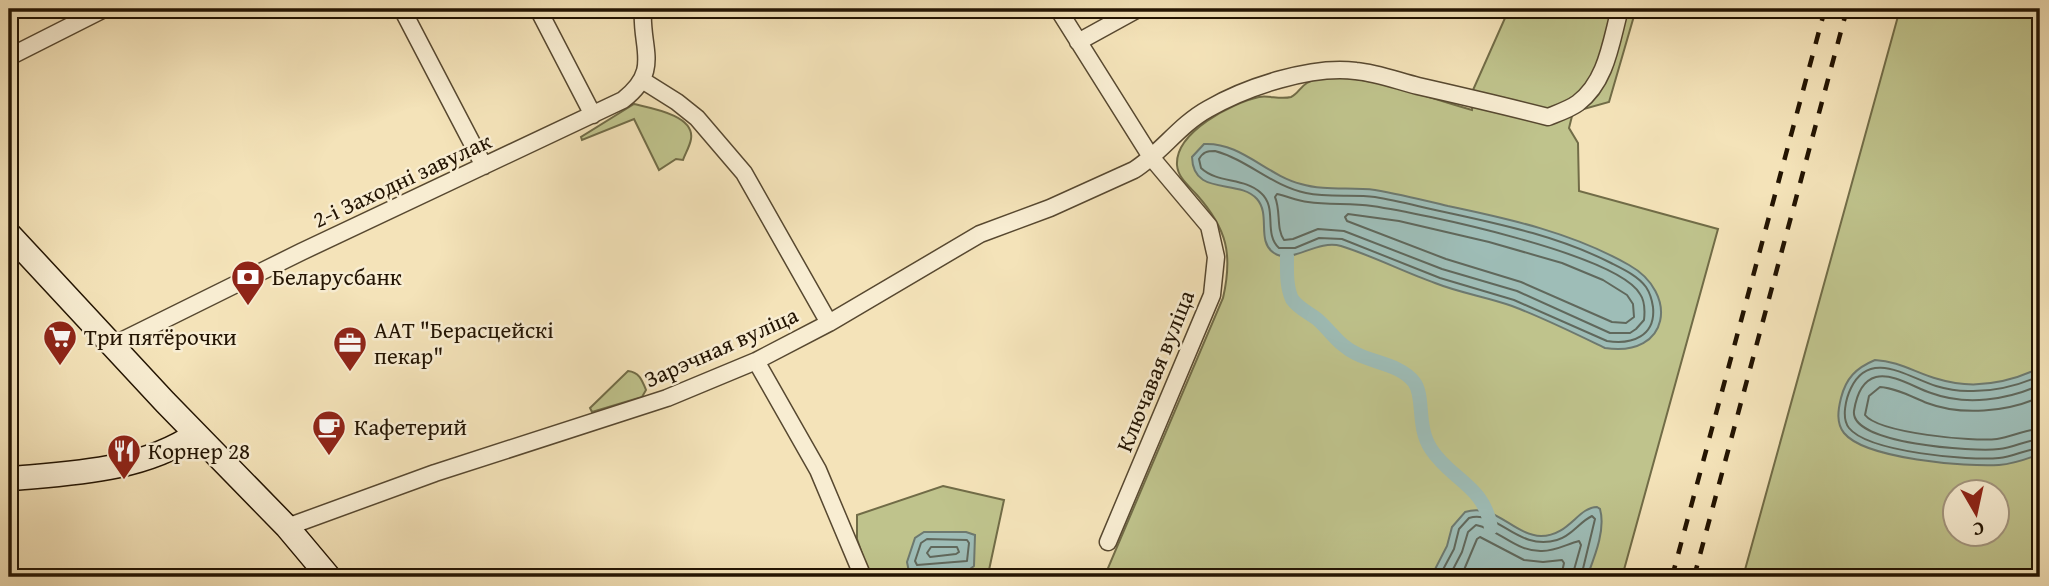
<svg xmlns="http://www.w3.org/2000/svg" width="2049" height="586" font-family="'Gentium Book Plus',serif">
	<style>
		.green { fill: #bfc38c; stroke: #716c47; stroke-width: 2; fill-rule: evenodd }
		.water { fill: #9ebdb7; stroke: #6d796f; stroke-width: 2 }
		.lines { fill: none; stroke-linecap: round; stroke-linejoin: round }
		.shore { stroke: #60685c; stroke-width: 2 }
		.canal { stroke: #9ebdb7; stroke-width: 14 }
		.street-casing { stroke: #574830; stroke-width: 19 }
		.secondary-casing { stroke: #231402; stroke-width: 26 }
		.street { stroke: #f8edd2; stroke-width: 16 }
		.secondary { stroke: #f8edd2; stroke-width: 23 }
		.rail { stroke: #231402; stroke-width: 4.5; stroke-dasharray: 12 12; stroke-linecap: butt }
		.labels { text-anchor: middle; stroke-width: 5; stroke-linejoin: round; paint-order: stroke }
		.street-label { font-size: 23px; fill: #231402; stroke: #f8edd2 }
		.poi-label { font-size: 23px; fill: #231402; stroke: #f8edd2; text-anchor: start }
	</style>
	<rect width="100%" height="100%" fill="#f4e3b9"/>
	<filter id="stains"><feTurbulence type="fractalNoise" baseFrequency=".00286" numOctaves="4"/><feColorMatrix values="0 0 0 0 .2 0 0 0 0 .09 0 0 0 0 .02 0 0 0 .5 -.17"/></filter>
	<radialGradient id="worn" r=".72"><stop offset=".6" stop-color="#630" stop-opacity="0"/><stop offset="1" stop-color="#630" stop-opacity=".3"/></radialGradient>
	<path class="green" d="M1509 9H1636L1609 102 1573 112 1569 128 1578 143 1579 191 1718 229 1622 577H1122L1108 568 1223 298C1233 254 1227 229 1197 195 1189 186 1178 178 1177 165 1175 132 1232 103 1259 97 1269 95 1280 100 1291 97 1298 94 1300 87 1307 83 1316 77 1332 77 1343 78 1384 80 1432 99 1472 110L1473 90Z
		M1900 9H2040V577H1743ZM1954 491H1996V534H1954Z
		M634 104C650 108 695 115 691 139 690 146 685 154 683 160L676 159 659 170 634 119 582 140 581 137Z
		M628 371C639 372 642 380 646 390L642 397 592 412 590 408Z
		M943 486 1004 500 989 570 1005 577H870L857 539V515Z"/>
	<path class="water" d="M1204 144C1241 142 1266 175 1301 184 1324 191 1350 187 1375 190 1399 194 1423 200 1448 206 1510 219 1573 233 1629 265 1679 293 1670 358 1605 348 1574 333 1544 318 1512 306 1487 297 1460 293 1435 283 1404 272 1373 256 1341 246 1316 239 1292 265 1274 253 1256 241 1271 215 1257 199 1238 178 1193 197 1192 157Z
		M1875 360C1899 361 1916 373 1938 379 1973 390 2008 383 2040 368V454C2027 459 2013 464 1999 465 1966 467 1865 459 1844 433 1836 423 1838 410 1841 398 1846 378 1856 368 1875 360Z
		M1597 507 1600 509C1606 530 1594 558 1587 577H1431L1447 546 1452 527 1465 512C1495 502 1513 535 1541 536 1569 536 1578 507 1597 507Z
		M966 532 975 535 974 566 970 569 909 572 907 562 915 538 924 532Z"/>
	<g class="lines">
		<path class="shore" d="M1215 151C1248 160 1272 186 1306 193 1329 198 1353 194 1375 197 1400 201 1424 208 1449 213 1504 225 1560 237 1611 263 1623 269 1638 276 1646 287 1650 293 1652 300 1653 307 1656 336 1632 345 1607 341L1514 300 1440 278 1342 239 1319 238 1295 248H1279C1263 233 1278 208 1261 193 1244 177 1218 184 1201 168L1199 159C1203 152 1207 151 1215 151Z
			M1277 194C1287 196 1297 201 1308 202 1329 205 1351 203 1372 206 1420 213 1617 254 1640 294 1645 301 1645 311 1644 320L1636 329 1630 333H1610L1517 291 1442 269 1344 231 1318 229 1293 239 1284 240C1276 229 1281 211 1275 197Z
			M1348 214 1399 221 1489 242 1562 263 1603 280 1627 295 1633 304 1634 317 1626 323 1612 322 1521 282 1446 259 1347 221 1345 217Z
			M2040 376C2017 386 1993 392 1968 391 1958 391 1946 389 1936 386 1909 378 1870 348 1851 388 1846 398 1841 418 1849 428 1868 452 1969 461 1999 458 2013 457 2026 449 2040 448
			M2040 385C2007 400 1966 406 1931 393 1915 388 1894 373 1876 377 1861 381 1856 398 1854 411 1850 444 1974 452 1999 449 2013 448 2026 440 2040 439
			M2040 397C2007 412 1961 416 1927 403 1912 397 1896 388 1880 387L1869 396 1865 415C1879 433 1973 442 1997 439 2012 437 2026 429 2040 429
			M927 539 967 540 969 543 967 561 917 565 915 561 921 543Z
			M931 547H957L959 552 956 554 930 557 927 553Z
			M1439 577 1454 549 1459 529 1469 518C1497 509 1518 552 1557 540 1572 536 1579 522 1592 516L1595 519 1581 577
			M1449 577 1462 552 1468 532 1476 525C1500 530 1516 552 1542 551 1556 551 1567 544 1579 541L1581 545 1572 577
			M1461 577 1477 539 1480 537 1524 560 1543 562 1562 560 1564 563 1561 577"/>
		<path class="canal" d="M1287 256C1287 270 1286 286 1292 299 1298 308 1309 313 1317 319 1331 331 1339 346 1357 354 1375 363 1401 365 1414 382 1425 396 1416 426 1431 449 1451 480 1485 486 1491 528"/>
		<g class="street-casing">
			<path id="street" d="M402 9 484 166
				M538 9 593 115
				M1058 9 1151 157 1209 226 1216 257 1212 295 1108 542
				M1078 42 1138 9
				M9 57 104 9
				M642 80 677 102 697 118 744 173 829 323
				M111 346 301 252 623 100C662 70 640 48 643 9
				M756 361 818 470 863 577
				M287 527 435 473 667 398 756 361 829 323 980 234 1050 208 1134 170C1161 153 1179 125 1208 109 1246 87 1312 65 1356 71 1377 73 1398 81 1418 86 1462 96 1505 106 1548 117 1558 113 1570 109 1578 103 1607 81 1611 41 1620 9"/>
		</g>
		<g class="secondary-casing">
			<path id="secondary" d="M9 234 165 402 287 527 329 577
				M9 479C72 473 142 471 196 434"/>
		</g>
		<use href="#street" class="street"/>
		<use href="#secondary" class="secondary"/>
		<path class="rail" d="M1672 577 1825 9
			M1694 577 1847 9"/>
	</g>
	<defs>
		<g id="bank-pin" transform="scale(1.75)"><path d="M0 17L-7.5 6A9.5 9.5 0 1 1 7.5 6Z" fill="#8f2418" stroke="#f8edd2"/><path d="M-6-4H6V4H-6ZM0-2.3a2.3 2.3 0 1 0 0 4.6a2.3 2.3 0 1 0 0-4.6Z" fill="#fff"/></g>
		<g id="supermarket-pin" transform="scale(1.75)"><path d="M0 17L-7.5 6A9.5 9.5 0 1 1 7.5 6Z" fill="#8f2418" stroke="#f8edd2"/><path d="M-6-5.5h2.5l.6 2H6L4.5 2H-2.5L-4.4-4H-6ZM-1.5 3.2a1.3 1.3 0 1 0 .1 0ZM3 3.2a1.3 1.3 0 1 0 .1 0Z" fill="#fff"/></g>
		<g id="office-pin" transform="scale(1.75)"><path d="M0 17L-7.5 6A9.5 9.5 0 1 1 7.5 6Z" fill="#8f2418" stroke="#f8edd2"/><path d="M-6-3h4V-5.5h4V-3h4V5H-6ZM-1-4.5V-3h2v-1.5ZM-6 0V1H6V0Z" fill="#fff"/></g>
		<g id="cafe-pin" transform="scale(1.75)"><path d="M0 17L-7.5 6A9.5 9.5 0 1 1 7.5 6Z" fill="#8f2418" stroke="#f8edd2"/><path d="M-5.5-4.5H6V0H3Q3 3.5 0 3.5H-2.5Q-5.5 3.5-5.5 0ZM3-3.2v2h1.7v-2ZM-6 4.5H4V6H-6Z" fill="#fff"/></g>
		<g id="restaurant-pin" transform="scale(1.75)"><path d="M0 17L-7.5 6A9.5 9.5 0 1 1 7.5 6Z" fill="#8f2418" stroke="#f8edd2"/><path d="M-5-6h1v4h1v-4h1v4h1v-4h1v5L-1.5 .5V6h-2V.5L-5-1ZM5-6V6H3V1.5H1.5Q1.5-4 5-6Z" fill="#fff"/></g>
	</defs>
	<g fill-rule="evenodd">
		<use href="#bank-pin" x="248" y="277"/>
		<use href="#supermarket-pin" x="60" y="337"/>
		<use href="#office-pin" x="350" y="343"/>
		<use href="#cafe-pin" x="329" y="427"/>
		<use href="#restaurant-pin" x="124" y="451"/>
	</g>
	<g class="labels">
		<g class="street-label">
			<text transform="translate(402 180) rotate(-25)" y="8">2-і Заходні завулак</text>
			<text transform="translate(721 347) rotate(-24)" y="8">Зарэчная вуліца</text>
			<text transform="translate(1155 371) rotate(-68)" y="8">Ключавая вуліца</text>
		</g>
		<g class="poi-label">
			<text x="272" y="285">Беларусбанк</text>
			<text x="374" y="338">ААТ "Берасцейскі<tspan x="374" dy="26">пекар"</tspan></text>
			<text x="84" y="345">Три пятёрочки</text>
			<text x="354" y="435">Кафетерий</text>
			<text x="148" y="459">Корнер 28</text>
		</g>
	</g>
	<rect width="2049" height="586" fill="none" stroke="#f4e3b9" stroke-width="35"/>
	<rect x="10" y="10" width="2028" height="565" fill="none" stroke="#231402" stroke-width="3.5"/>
	<rect x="18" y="18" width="2014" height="551" fill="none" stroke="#231402" stroke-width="2"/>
	<g transform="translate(1976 513) rotate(171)"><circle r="33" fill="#f8edd2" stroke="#a3967f" stroke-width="2"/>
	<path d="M0-5L12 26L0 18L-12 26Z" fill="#8f2418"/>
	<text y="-10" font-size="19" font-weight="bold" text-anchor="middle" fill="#231402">С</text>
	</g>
	<rect width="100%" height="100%" filter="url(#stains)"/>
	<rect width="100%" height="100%" fill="url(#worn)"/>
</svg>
